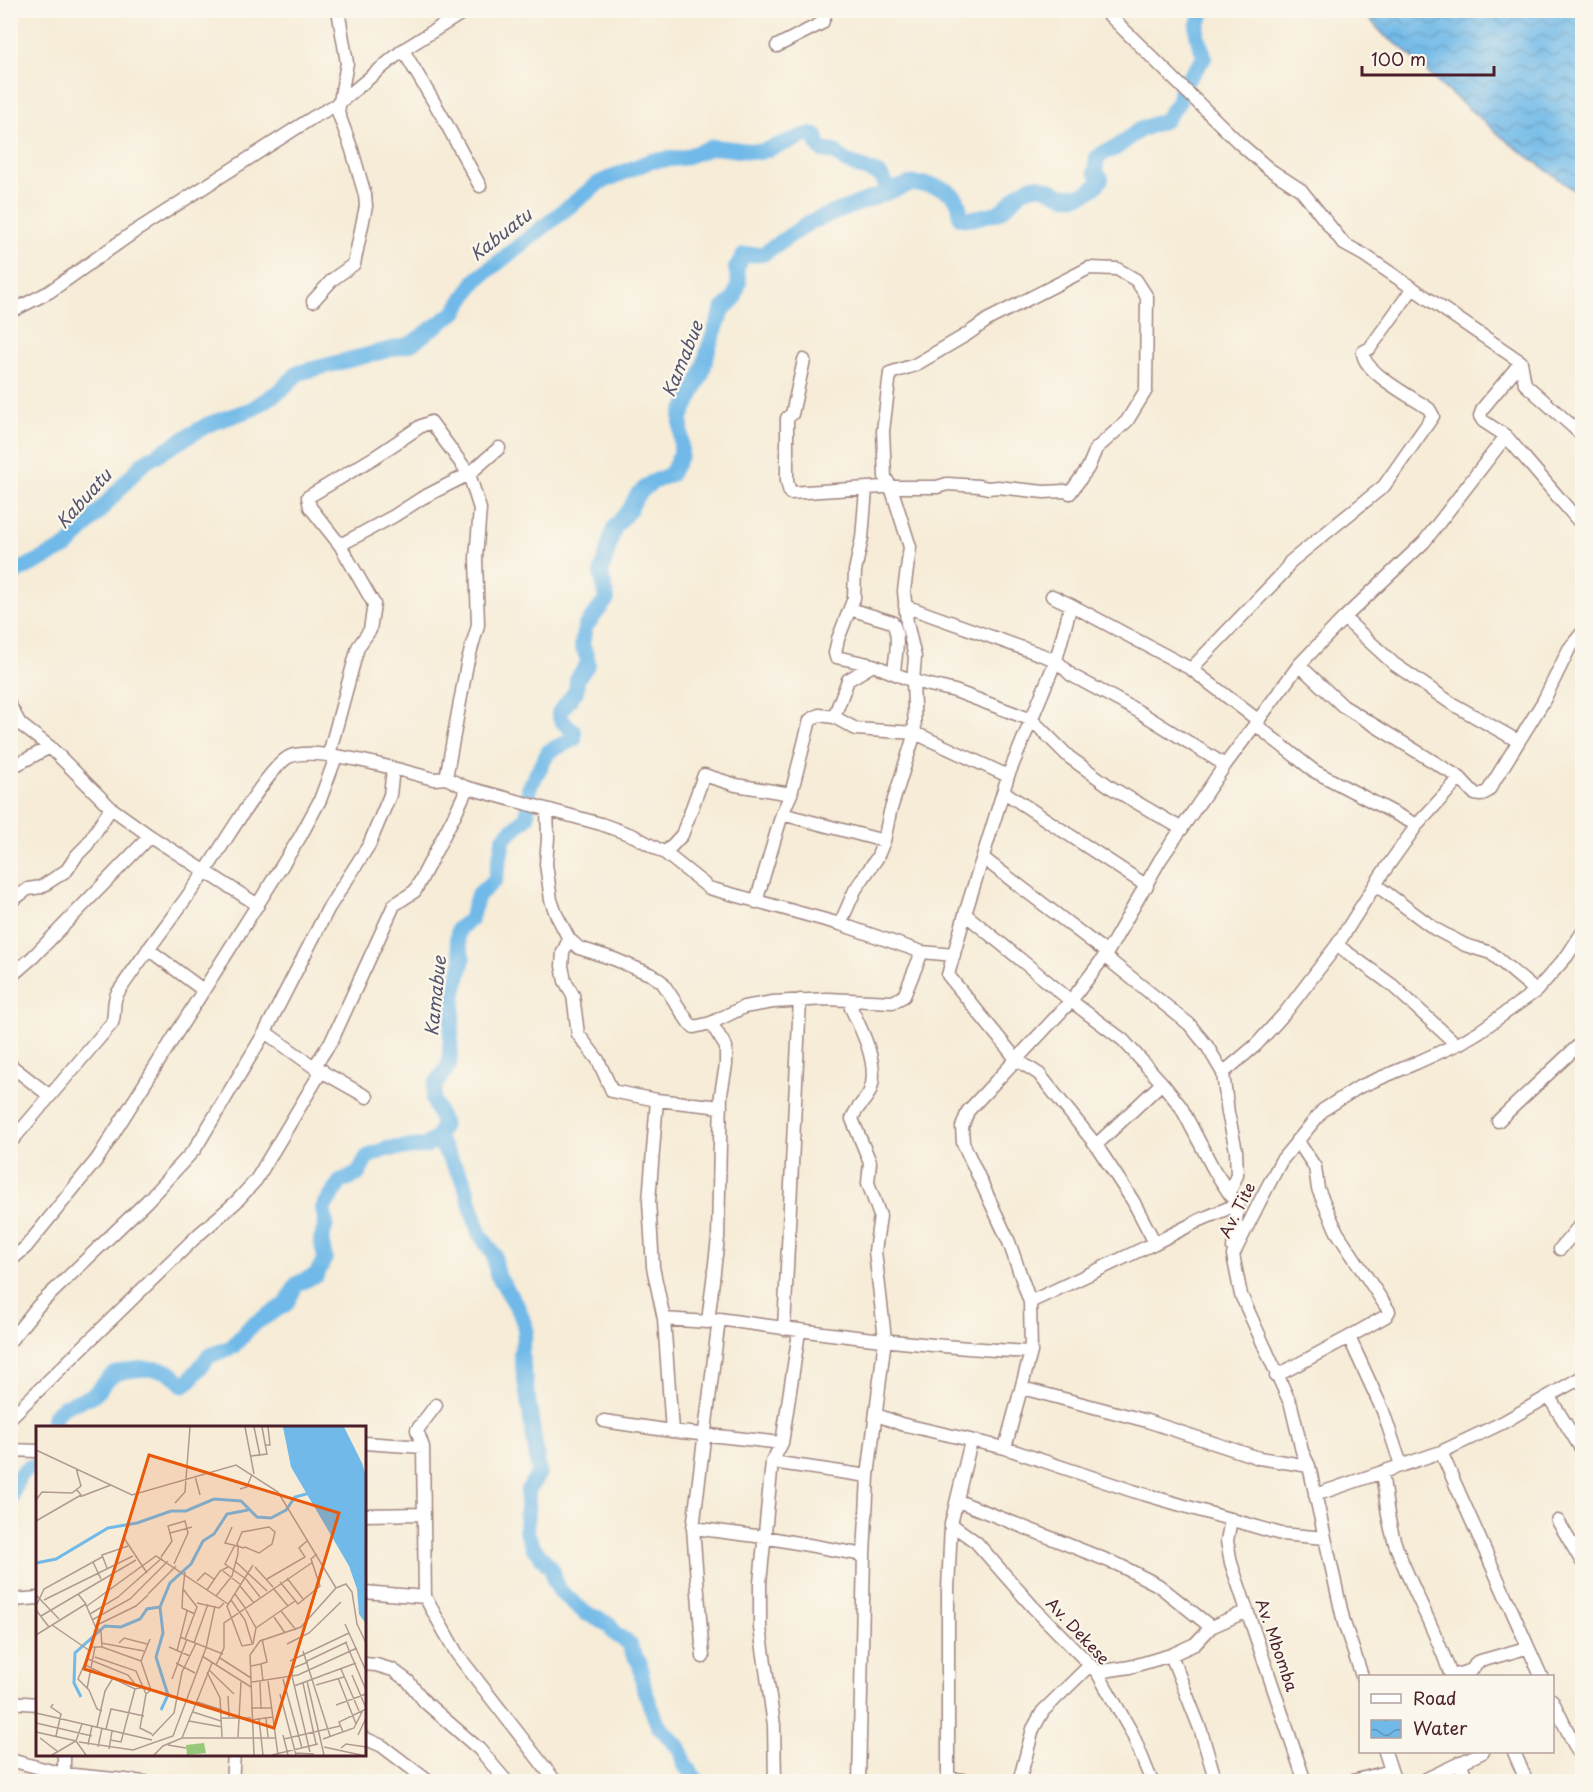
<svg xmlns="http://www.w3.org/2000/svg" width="1593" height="1792" font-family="'Playpen Sans',sans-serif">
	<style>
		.water { fill: url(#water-waves); stroke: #5d6c8a; stroke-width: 1.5 }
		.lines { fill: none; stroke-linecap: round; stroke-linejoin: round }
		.river { stroke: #70b9e8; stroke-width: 16 }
		.minor-casing { stroke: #a08681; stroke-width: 15 }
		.minor { stroke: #fff; stroke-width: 12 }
		.labels { text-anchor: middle; stroke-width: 4.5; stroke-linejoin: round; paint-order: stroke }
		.street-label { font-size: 16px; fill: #4a1f2b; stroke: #fbf7ec }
		.water-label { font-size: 18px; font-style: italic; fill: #57556d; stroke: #fbf7ec }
		.inset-river { fill: none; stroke: #70b9e8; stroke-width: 3 }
		.inset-road { fill: none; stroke: #b19a92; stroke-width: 1.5 }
		.view { fill: #e8590c; fill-opacity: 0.15; stroke: #e8590c; stroke-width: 3 }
		.inset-edge { fill: none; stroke: #4a1f2b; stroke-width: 3 }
	</style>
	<defs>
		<pattern id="water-waves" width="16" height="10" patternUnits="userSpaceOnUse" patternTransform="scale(1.5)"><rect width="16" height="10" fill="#70b9e8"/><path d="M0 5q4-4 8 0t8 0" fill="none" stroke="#5e96bc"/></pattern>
	</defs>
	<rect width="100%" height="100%" fill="#fbf7ec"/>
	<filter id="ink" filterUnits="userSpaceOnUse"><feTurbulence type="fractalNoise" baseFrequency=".0167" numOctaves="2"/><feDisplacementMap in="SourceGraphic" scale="12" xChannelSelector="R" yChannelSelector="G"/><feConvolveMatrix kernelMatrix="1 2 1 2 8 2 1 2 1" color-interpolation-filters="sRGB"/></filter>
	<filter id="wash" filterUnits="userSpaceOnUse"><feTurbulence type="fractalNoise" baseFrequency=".008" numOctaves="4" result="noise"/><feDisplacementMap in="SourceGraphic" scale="24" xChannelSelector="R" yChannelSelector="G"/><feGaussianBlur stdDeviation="1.35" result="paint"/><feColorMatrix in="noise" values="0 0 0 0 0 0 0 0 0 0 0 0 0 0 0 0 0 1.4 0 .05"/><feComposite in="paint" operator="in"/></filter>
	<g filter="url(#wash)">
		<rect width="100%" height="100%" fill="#f6ecd7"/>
		<path class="water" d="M1362 11H1582V196L1508 142 1438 83 1404 49 1385 36Z"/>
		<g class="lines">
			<path class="river" d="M10 575 68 546 143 463 209 424 252 409 281 390 298 373 411 344 455 312 476 280 599 183 650 161 682 158 713 147 760 152 807 135 816 136 818 145 822 150 835 152 845 161 880 175 890 191
				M437 1138 464 1181 479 1233 494 1255 497 1274 519 1310 526 1329 521 1353 539 1473 528 1490 526 1530 533 1547 553 1571V1577L559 1590 584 1612 610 1625 614 1633 630 1644 631 1650 640 1664 644 1689 658 1725 680 1749 684 1764 698 1782
				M54 1428C49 1406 75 1403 89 1397 99 1393 104 1380 113 1375 125 1369 156 1366 169 1372 174 1375 179 1381 183 1385L190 1380 209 1356 232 1347 252 1325 286 1304 297 1284 316 1275 325 1258 321 1240 326 1224 323 1208 341 1181 358 1174 367 1157 386 1149 425 1146 437 1138 443 1124 433 1099 435 1085 449 1065 454 995 463 959 457 939 459 928 470 920 478 895 495 880 504 838 527 817 529 788 549 751 574 739V732L561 720 559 713 576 691 577 679 588 664 587 657 582 645 585 627 607 599 601 573 614 528 630 509 637 495 651 483 671 474 681 454V417L702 373 709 346 723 309 734 299 739 282 736 268 744 255 763 254 810 222 909 184C924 183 951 186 958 202 960 206 960 213 960 217 970 221 973 218 983 216 987 215 992 214 997 213 1011 206 1018 188 1035 186 1046 185 1055 195 1066 196 1081 198 1094 191 1101 179L1095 171 1097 158 1105 152 1116 148 1139 130 1165 120 1179 101 1181 88 1204 58C1204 50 1199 46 1198 39 1195 29 1199 18 1205 10
				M10 1499C16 1484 19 1465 38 1466"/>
		</g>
	</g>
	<g filter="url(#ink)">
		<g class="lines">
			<g class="minor-casing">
				<path id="minor" d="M1104 10 1238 142 1269 169 1301 190 1344 244 1364 255 1521 362 1525 384 1582 435
					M777 46 822 23 827 10
					M403 50 441 114 480 186
					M313 301 333 279 354 264 366 206 365 195 352 150 338 112 347 63 338 10
					M10 312 49 292 134 232 312 118 339 103 403 50 467 10
					M804 360 792 414 787 418V481L790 493 883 487H937L947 484 979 486 988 488 998 487 1044 492 1065 491 1070 493 1088 468 1096 449 1127 421 1146 390 1147 297 1136 280 1117 269 1089 268 989 319 966 335 915 365 890 373 883 431 885 477 891 487 910 547 904 591 907 623 915 657 913 681 915 733 890 812 884 841 877 858 855 890 840 924
					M1521 362 1483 408 1480 416 1483 421 1506 436 1582 525
					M866 489 862 538 855 571 854 598 838 639 835 653 836 657 873 665 913 681 955 691 1032 720 1069 757 1112 788 1182 829
					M340 545 394 516 422 498 469 474 499 448
					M1052 596 1071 605 1056 660 1008 776 965 914 948 975 1017 1060 1039 1074 1096 1145 1133 1201 1155 1243 1200 1220 1238 1204
					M1071 605 1191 669 1259 721
					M905 606 1056 660 1071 675 1138 711 1225 765
					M850 609 892 622C901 635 895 657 894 672
					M1344 618 1394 664 1451 703 1518 741
					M1299 665 1343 706 1460 778 1475 794 1481 795 1488 791 1543 702 1569 649 1582 633
					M1191 669 1284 572 1290 562 1384 486 1433 416 1429 409C1414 398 1362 372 1363 352L1370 348 1413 288
					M10 706 20 724 50 747 111 808 150 836 258 905
					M834 717 856 729 915 733 1008 776
					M1256 725 1314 771 1417 825
					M329 754 358 647 370 630 374 604 340 545 310 507 308 497 375 457 421 426 431 422 469 474 480 509 476 558 478 625 467 664 446 778
					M10 768 50 747
					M1004 792 1147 886
					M547 810 548 838 546 864 551 900 556 914 569 939 579 948 614 959 652 975 662 982 689 1023 694 1027 711 1023 726 1047V1065L721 1094 718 1238 708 1322
					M782 814 884 841
					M665 853 682 835 704 775 736 785 791 794
					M983 858 1107 953
					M1376 885 1435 929 1465 945 1491 953 1536 991
					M10 902 28 889 41 887 67 870 77 855 87 845 111 808
					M756 902 782 814 791 794 810 720 819 715 834 717 848 680 873 665
					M965 914 1071 1001 1123 1040 1162 1083 1181 1107 1214 1170 1229 1193
					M569 939 563 952 562 966 565 981 573 995 578 1034 598 1060 612 1091 657 1100 721 1107
					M1337 945 1392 985 1456 1044
					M148 949 203 990
					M1104 956 1189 1024 1207 1046 1223 1073 1228 1113 1236 1150 1237 1175 1229 1193 1238 1204 1233 1248
					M10 977 33 957 150 836
					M855 1001 851 1008C862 1030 880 1066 870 1091 866 1101 855 1108 852 1119L870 1162 868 1183 880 1216 875 1251 885 1339 868 1476 864 1555 859 1782
					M711 1023 744 1007 773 1002 827 999 893 1002 904 996 922 952
					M265 1032 314 1067 367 1097
					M10 1065 50 1096
					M314 1067 332 1040 394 905 415 891 455 814 464 795 465 787
					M1223 1073 1256 1045 1285 1013 1337 945 1382 874 1417 825 1460 778
					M657 1100 649 1201 653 1267 664 1319 672 1431
					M1498 1121 1582 1042
					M1297 1140 1315 1167 1318 1189 1337 1232 1389 1311 1386 1316 1349 1337
					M10 1143 112 1023C116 1013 112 1004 117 994 145 952 176 913 205 872 220 850 271 762 291 756 319 746 403 771 434 779L446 778 465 787 601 824 634 836 665 853 709 888 840 924 922 952 954 955
					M1096 1145 1162 1083
					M1560 1249 1582 1223
					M10 1261 26 1247 98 1158 300 837 320 800 336 757
					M1030 1302 1155 1243
					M664 1319 708 1322 719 1319C822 1334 926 1347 1031 1352
					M784 1329 800 1000
					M10 1341 38 1306 147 1201 195 1149 265 1032 328 909 369 845 390 795 393 769
					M1276 1376 1349 1337 1383 1411 1401 1465
					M1022 1388 1147 1421 1259 1458 1309 1466
					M1549 1397 1582 1450
					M436 1405 417 1430 423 1447 425 1597 457 1654 556 1782
					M877 1415 901 1424 1005 1448 1133 1491 1281 1534 1325 1538
					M10 1418 198 1235 236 1202 256 1180 322 1070
					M604 1421 672 1431 782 1443
					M364 1443 423 1447
					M1005 1448 1031 1352 1030 1302 1009 1242 963 1143 962 1127 968 1111 1071 1001 1107 953 1160 860 1225 765 1299 665 1344 618 1424 542 1506 436
					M10 1450 38 1451
					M1441 1452 1541 1676
					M772 1462 868 1476
					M1382 1472C1386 1499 1388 1528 1399 1554 1415 1595 1437 1633 1451 1676
					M1315 1495 1441 1452 1502 1423 1582 1377
					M958 1501 1119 1565 1158 1585 1211 1627
					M364 1515 423 1514
					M1231 1519 1227 1541 1231 1563 1305 1782
					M1558 1521 1582 1562
					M951 1524 976 1542 1033 1607 1097 1672 1132 1733 1152 1782
					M693 1528 764 1537 864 1555
					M364 1592 425 1597
					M10 1621 14 1600 38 1598
					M1171 1655 1201 1731 1216 1782
					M703 1657 693 1528 719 1319
					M364 1664 376 1665 393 1670 408 1681 425 1702 479 1749 507 1782
					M1097 1672 1130 1667 1171 1655 1195 1644 1211 1627 1247 1611
					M1362 1676 1344 1623 1309 1466 1302 1451 1291 1405 1241 1295 1233 1255 1260 1201 1281 1161 1323 1110 1359 1087 1416 1063 1460 1043 1480 1031 1536 991 1567 956 1582 933
					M1453 1676 1472 1670 1477 1662 1526 1648
					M1552 1700 1582 1760
					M10 1702 38 1704
					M364 1738 382 1746 428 1781
					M1385 1752 1395 1782
					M1514 1752 1527 1782
					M10 1760 63 1774 145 1782
					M1460 1762 1468 1782
					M949 1778 976 1782
					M64 1780V1754
					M232 1782 234 1754
					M775 1782 774 1725 760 1628V1583L772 1462 782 1443 799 1332
					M948 1782V1590L951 1524 971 1441
					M1019 1782 1033 1729 1043 1711 1090 1665
					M1349 1782 1391 1771
					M1420 1782 1483 1752"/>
			</g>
			<use href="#minor" class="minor"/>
		</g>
	</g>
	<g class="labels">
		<g class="street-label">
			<text transform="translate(1237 1210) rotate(-63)" y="6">Av. Tite</text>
			<text transform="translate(1078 1631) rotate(47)" y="6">Av. Dekese</text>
			<text transform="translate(1277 1645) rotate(71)" y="6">Av. Mbomba</text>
		</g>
		<g class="water-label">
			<text transform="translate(501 235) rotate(-38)" y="6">Kabuatu</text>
			<text transform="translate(683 359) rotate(-68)" y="6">Kamabue</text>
			<text transform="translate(84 499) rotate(-48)" y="6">Kabuatu</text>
			<text transform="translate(436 996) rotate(-84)" y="6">Kamabue</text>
		</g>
	</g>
	<g transform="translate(36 1426)">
		<rect width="330" height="330" fill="#f6ecd7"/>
		<path d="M168 317 170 327 151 329 150 319Z" fill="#96c97a"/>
		<path d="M247 1H308L326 37 330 50V198L323 188 321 163 313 140 255 41Z" fill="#70b9e8"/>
		<path class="inset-river" d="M0 137 20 133 72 102 101 97 135 85H150L178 73 205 75 221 91 235 92 250 84 259 71 274 67M124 181 127 207 120 231 132 269 125 284M45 271 38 257 39 227 69 200 85 201 104 193 111 183 124 181 134 157 155 138 167 115 178 108 191 88 212 84"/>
		<path class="inset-road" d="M209 1 218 48M218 1 224 30M229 19H234L232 1M0 24 96 69 200 39 242 66 300 162M215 30 231 28 226 1M159 50 164 69M40 63 46 70 75 59M204 63 211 61 216 48M0 74 6 66 36 67 45 60 40 42M139 77 149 66 154 1M0 95 45 69M134 107 156 101M88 112 111 147M199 119 189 138 210 153 224 171M125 131 136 115 132 100 149 95 152 107 138 138M199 135 231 165M57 136 65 153M219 141 237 161M71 142 66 129 92 120M187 145 205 159M149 146 147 163 161 181 149 213M251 152 267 173M231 153 269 131 263 122 271 115M161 155 169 147 178 153M244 156 262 178 284 160 275 133 281 128M204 160 218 177M147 162 146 182 159 188M237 162 252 180M171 164 184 145 192 141M112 168 140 140M199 168 210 183M0 169 23 193M180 170 196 150 202 128V120L201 118 206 106 233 101 239 106 236 118 223 127 209 121 207 122 202 120H201L189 117 196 101M8 174 97 130M195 174 209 194 216 217M161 177 183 182 188 177M50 179 60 202 65 205 66 221M0 180 8 163 66 131M51 180 120 130 192 178M0 184 13 201M210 184 220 202 217 218M245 185 260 204M54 188 82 171 126 132M5 190 100 134M238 191 249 207M56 194 94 173 132 135M309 198 330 245M16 199 54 225 56 221H66L105 235M59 200 100 180 112 169M220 202 259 175M0 209 50 178 42 168M144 211 187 228M65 217 108 225M83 217 88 212 111 218M158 217 172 178M310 217 330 264M217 218 206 220 191 180 217 139M251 218 273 207 305 176M133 221 154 230M54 225 42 253 53 264 61 283 66 285M141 225 151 185M267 225 294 310M166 230 215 261M59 231 100 245 110 268 104 302 116 308M184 232 215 252M52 233 92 249 99 258M254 235 313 207M271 235 311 216M272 236 257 242 256 250 274 326M140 237 159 247M225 238 231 236 226 213M49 239 99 263 109 261M180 239 188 222V197L277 136M215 240 225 238 227 255M305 243 323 285M173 244 198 268M171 246 184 272 186 311M316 249 330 282M302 252 320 298M136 253 151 213M247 253 266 322M232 255 242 329M271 255 288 329M216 256 262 249 321 222M224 256 225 283M267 257 280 318M280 259 308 251M258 260 320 237M51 263 59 221M110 268 115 264 105 235 114 213M244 268 260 329M192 270 193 291M161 276 186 284M17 278 15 281 25 288 20 310M300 279 330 268M215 282H235M157 286 185 295M0 287 116 314M186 292H215M230 292 232 311M223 293 227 329M215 294 237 291M153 295 186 301M0 297 56 310M61 301 69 265 77 252M70 303 75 283 108 290M0 306 40 315 50 329M307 306 303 296 330 283M247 309 252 329M322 309 330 292M116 310 138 287 146 246 160 217M202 311 205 256M4 312 21 325M146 312 176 237M248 313 304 300M287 313 318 302 327 284M74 314 85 316 99 263M43 316 97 324 137 310 170 222 179 180M52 319 56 300M132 319 150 322M62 321 66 302M288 321 325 329M305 322 310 318 330 321M73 323 76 305M259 327 278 328M16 329 40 315 46 298M118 329 127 320 146 312H239M218 329 214 229 224 215 265 201 300 162 310 158 316 166 321 198 330 217M236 329 282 318"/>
		<path class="view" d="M113 29 303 87 238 302 48 243Z"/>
		<rect width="330" height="330" class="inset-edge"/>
	</g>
	<rect width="1593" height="1792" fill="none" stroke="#fbf7ec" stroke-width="36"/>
	<rect x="1359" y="1675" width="195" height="78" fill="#fbf7ec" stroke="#b4a19f" stroke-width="1.5"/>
	<rect x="1371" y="1694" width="30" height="9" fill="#ffffff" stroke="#b4a19f" stroke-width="1.5"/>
	<text x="1413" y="1705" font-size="18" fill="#4a1f2b">Road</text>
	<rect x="1371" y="1720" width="30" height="18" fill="url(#water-waves)" stroke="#b4a19f" stroke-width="1.5"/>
	<text x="1413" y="1735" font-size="18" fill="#4a1f2b">Water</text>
	<path d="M1362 66v9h132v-9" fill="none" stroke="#4a1f2b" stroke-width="3"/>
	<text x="1371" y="66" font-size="18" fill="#4a1f2b" stroke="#fbf7ec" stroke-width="4.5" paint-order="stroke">100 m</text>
</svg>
